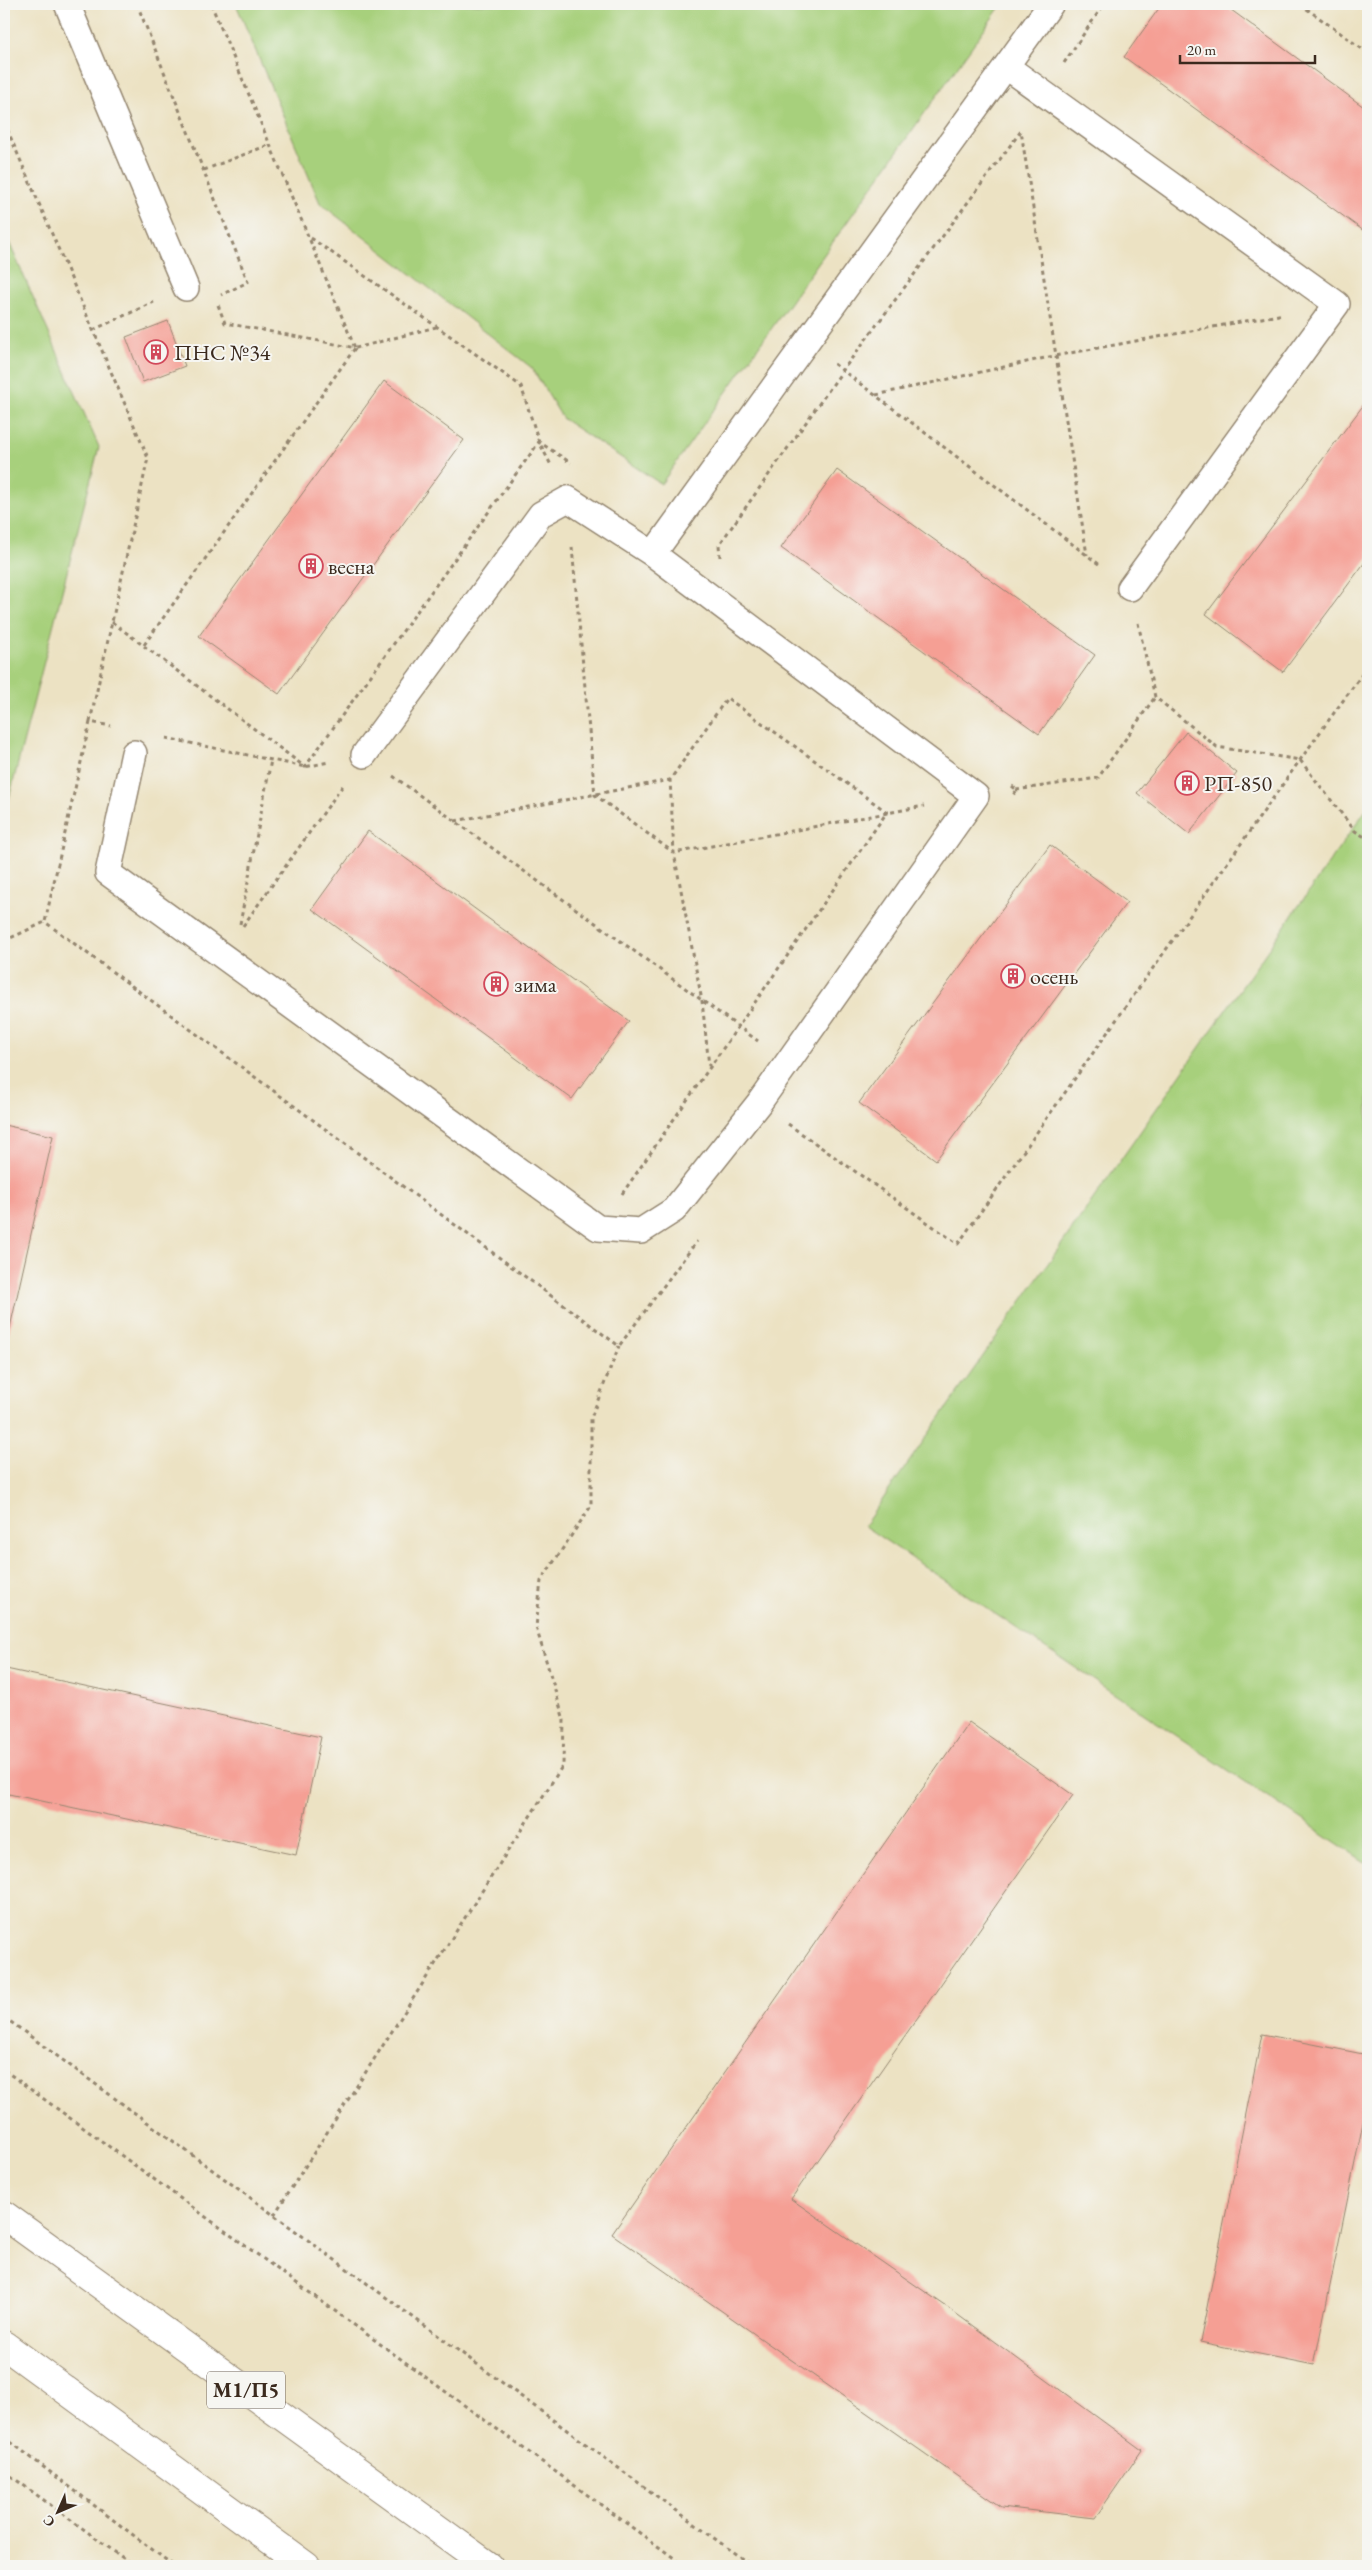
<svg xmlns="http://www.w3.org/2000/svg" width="1372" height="2570" font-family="'EB Garamond',serif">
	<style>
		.green { fill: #a7d07b; stroke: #717d4c }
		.building { fill: #f59f94 }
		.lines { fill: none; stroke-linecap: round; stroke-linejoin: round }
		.service-casing { stroke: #948670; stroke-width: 28 }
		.trunk-casing { stroke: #948670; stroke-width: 30 }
		.path { stroke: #948670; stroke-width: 3; stroke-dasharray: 4 4; stroke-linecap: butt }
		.service { stroke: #fff; stroke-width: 25 }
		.trunk { stroke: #fff; stroke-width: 28 }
		.labels { text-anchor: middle; stroke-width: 4; stroke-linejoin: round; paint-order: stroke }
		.shield { fill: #f6f6f2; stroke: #73675e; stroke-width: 1 }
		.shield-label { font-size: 21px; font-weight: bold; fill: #3b2a1e }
		.poi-label { font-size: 22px; fill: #3b2a1e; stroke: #f6f6f2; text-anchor: start }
	</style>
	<rect width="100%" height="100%" fill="#f6f6f2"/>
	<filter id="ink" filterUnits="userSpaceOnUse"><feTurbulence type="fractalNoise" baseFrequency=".02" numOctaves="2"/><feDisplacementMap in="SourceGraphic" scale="10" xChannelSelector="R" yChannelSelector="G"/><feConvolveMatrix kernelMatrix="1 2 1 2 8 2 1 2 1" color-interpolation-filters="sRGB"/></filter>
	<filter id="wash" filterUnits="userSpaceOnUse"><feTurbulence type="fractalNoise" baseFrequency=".0096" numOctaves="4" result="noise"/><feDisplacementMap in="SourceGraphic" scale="20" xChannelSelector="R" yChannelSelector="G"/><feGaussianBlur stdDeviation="1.12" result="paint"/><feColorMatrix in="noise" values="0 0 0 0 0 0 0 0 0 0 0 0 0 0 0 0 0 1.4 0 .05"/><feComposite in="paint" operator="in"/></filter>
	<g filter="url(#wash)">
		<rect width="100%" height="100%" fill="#ece2c3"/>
		<path class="green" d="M236 4H1002L661 484 563 419 532 368 320 203Z
			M4 231 99 447 4 818Z
			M1368 807V1864L864 1526Z"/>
		<g id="blocks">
			<path class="building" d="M1162 4H1223L1368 110V234L1124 57Z
				M168 321 185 366 143 382 126 337Z
				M384 381 464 440 279 694 199 636Z
				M1368 399V558L1283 672 1206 614Z
				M837 470 1095 655 1039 734 781 548Z
				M1186 732 1237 773 1189 834 1137 793Z
				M368 831 629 1021 572 1099 312 909Z
				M1050 845 1127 902 936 1160 859 1103Z
				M4 1125 53 1136 5 1350H4Z
				M6 1669 321 1737 296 1855 4 1793V1681Z
				M969 1722 1073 1795 791 2199 947 2307 1142 2450 1095 2518 1001 2507 612 2234Z
				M1262 2034 1368 2055V2098L1314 2365 1200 2342Z"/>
		</g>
	</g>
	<g filter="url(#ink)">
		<use href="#blocks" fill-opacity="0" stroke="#948670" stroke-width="1"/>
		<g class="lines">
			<g class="service-casing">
				<path id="service" d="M67 4 186 288
					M1007 67 1337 304 1130 588
					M134 753 108 873 598 1228 641 1231 674 1210 759 1103 976 796 653 554
					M364 755 541 514 568 499 653 554 1051 4"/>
			</g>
			<g class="trunk-casing">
				<path id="trunk" d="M4 2215 489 2566
					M4 2345 306 2566"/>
			</g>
			<path class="path" d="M137 4 248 282 221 295
				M211 4 355 348
				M1300 4 1368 53
				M1064 63 1104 4
				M4 122 148 458 90 722 111 726
				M204 170 271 144
				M311 238 521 386 539 442 552 467
				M218 305 225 323 356 348 436 327
				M93 330 154 302
				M834 364 1100 565
				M876 395 1054 356 1284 314
				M572 547 595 795 674 853 924 806
				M720 557 719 545 843 370 1021 131 1087 555
				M112 622 305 767 539 442 571 463
				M1138 623 1155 697 1217 747 1300 760 1355 831 1368 839
				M144 645 355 348
				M90 722 45 922 619 1346 697 1241
				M166 738 305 767 329 762
				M393 776 758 1041
				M1012 786 1017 790 1013 795
				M1016 790 1098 778 1155 697
				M455 821 670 780
				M240 924 271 760
				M243 926 344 784
				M4 941 45 922
				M788 1124 958 1244 1300 760 1368 666
				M622 1194 887 812 727 698 670 780 674 853 702 1001 709 1066
				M4 2017 752 2566
				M4 2070 685 2566
				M274 2215 563 1765 564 1720 536 1627 541 1581 591 1506V1418L619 1346
				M4 2437 174 2566
				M4 2471 134 2566"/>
			<use href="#service" class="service"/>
			<use href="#trunk" class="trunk"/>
		</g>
	</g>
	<defs>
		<g id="building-ring" transform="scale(1.25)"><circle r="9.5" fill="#f6f6f2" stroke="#d1495b" stroke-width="1.5"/><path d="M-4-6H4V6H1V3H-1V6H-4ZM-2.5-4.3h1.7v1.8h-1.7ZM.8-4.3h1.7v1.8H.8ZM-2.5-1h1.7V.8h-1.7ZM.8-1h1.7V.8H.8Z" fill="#d1495b"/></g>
	</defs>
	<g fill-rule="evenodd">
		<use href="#building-ring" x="156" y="352"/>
		<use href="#building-ring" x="311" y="566"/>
		<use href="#building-ring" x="1187" y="783"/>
		<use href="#building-ring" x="1013" y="976"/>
		<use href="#building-ring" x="496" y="984"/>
	</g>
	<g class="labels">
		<rect class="shield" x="207" y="2371.5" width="78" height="37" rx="4"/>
		<g class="shield-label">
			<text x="246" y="2397">М1/П5</text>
		</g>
		<g class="poi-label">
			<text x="174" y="360">ПНС №34</text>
			<text x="328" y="574">весна</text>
			<text x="1204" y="791">РП-850</text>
			<text x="1030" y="984">осень</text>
			<text x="514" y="992">зима</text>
		</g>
	</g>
	<rect width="1372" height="2570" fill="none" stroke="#f6f6f2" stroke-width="20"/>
	<g transform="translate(58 2512) rotate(225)" stroke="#f6f6f2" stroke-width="4" paint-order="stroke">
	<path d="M0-4L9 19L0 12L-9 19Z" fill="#3b2a1e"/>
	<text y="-8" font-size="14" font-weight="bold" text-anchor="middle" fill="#3b2a1e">С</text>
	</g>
	<path d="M1180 55v8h135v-8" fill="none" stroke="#3b2a1e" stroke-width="2.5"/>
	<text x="1187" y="55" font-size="15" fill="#3b2a1e" stroke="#f6f6f2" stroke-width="4" paint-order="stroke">20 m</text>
</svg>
